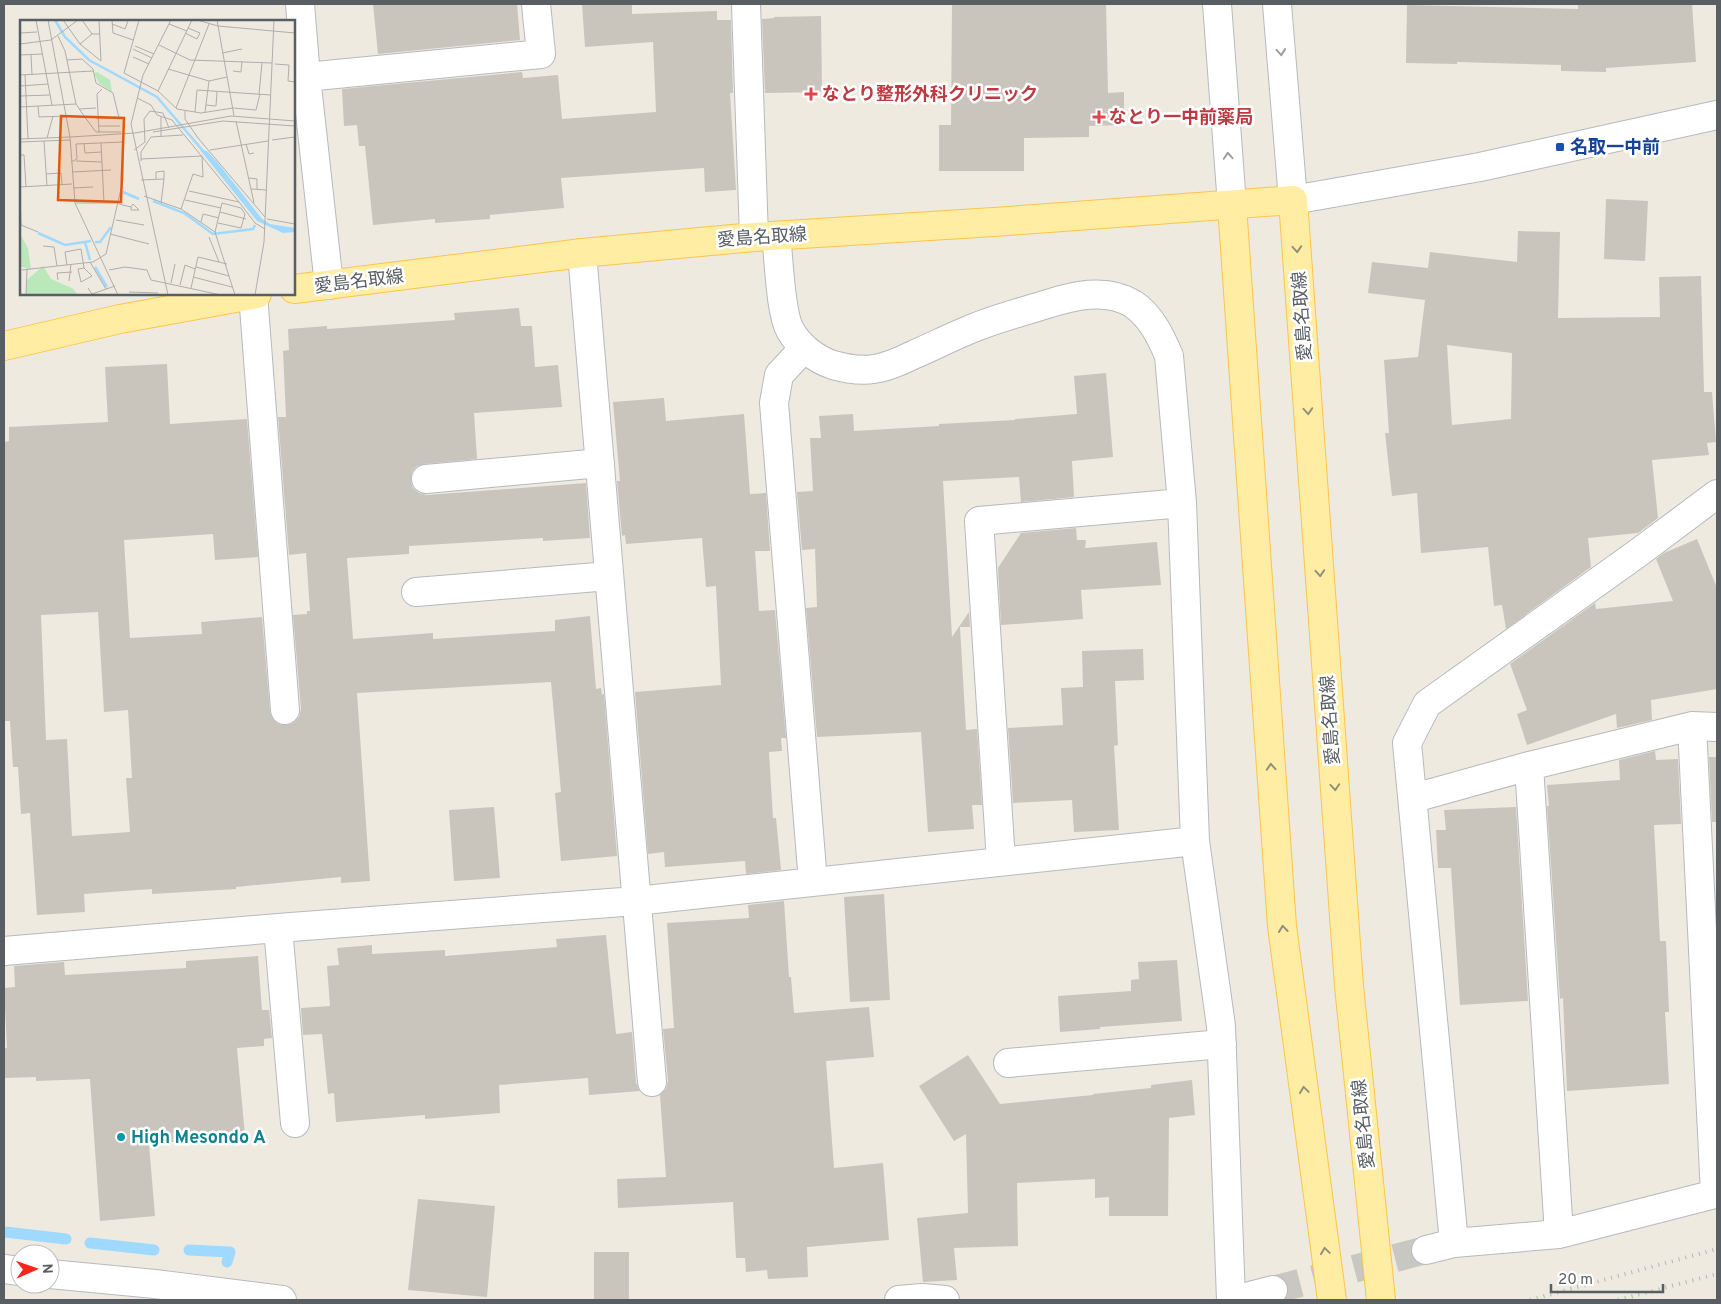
<svg xmlns="http://www.w3.org/2000/svg" width="1721" height="1304" font-family="Overpass,'Noto Sans JP',sans-serif">
	<style>
		.lines { fill: none; stroke-linecap: round; stroke-linejoin: round }
		.stream { stroke: #9fd9ff; stroke-width: 11 }
		.building { fill: #c9c5bd; fill-rule: evenodd }
		.minor-tunnel { stroke: #c9c7c1; stroke-width: 28; stroke-dasharray: 28 14; stroke-linecap: butt }
		.minor-casing { stroke: #b6b9bf; stroke-width: 30 }
		.major-casing { stroke: #fec449; stroke-width: 30 }
		.minor { stroke: #fff; stroke-width: 28 }
		.major { stroke: #ffeda4; stroke-width: 28 }
		.rail { stroke: #b4b5b6; stroke-width: 4; stroke-dasharray: 1 6; stroke-linecap: butt }
		.oneway { stroke: #9b9ea1 }
		.oneway2 { stroke: #93907a }
		.health-dot { fill: #e0444e; stroke: #fff; stroke-width: 2 }
		.transit-dot { fill: #1a4fb4; stroke: #fff; stroke-width: 2 }
		.culture-dot { fill: #0f9aa8; stroke: #fff; stroke-width: 2 }
		.labels { text-anchor: middle; stroke-width: 5; stroke-linejoin: round; paint-order: stroke }
		.health-label { font-size: 18px; font-weight: bold; fill: #be3a42; stroke: #fff; text-anchor: start }
		.transit-label { font-size: 18px; font-weight: bold; fill: #164399; stroke: #fff; text-anchor: start }
		.street-label { font-size: 18px; fill: #595e63; stroke: #fff }
		.culture-label { font-size: 18px; font-weight: bold; fill: #0d838f; stroke: #fff; text-anchor: start }
		.inset-river { fill: none; stroke: #9fd9ff; stroke-width: 2.5 }
		.inset-road { fill: none; stroke: #aeaeaa; stroke-width: 1 }
		.view { fill: #e15910; fill-opacity: 0.15; stroke: #e15910; stroke-width: 2.5 }
		.inset-edge { fill: none; stroke: #595e63; stroke-width: 2.5 }
	</style>
	<rect width="100%" height="100%" fill="#eeeae0"/>
	<g class="lines">
		<path class="stream" d="M5 1232 66 1239
			M90 1243 154 1250
			M189 1250 230 1252 227 1262"/>
	</g>
	<path class="building" d="M373 4H517L520 40 378 54Z
		M582 4H632V14L717 11V20H731L733 93H730L736 190 705 192 704 168 561 178 564 208 490 215V219L435 223V219L373 225 365 146H359L357 125 344 126 342 89 522 72 523 78 558 75 562 119 656 112 653 42 585 47Z
		M952 4H1106L1108 93 1124 92V125L1089 126V137L1024 138V171H939V125H951Z
		M1578 4H1692L1696 62 1606 68V72L1561 71V65L1457 62V64L1406 63 1407 5 1578 9Z
		M821 16 822 92 765 93 762 19 774 18V17Z
		M1606 199 1648 201 1645 261 1604 259Z
		M1518 231 1560 232 1558 318 1660 317 1659 277 1701 276 1704 392H1712L1716 442 1707 443 1709 455 1652 460 1658 518 1638 533 1588 538 1591 567 1506 629 1502 605 1494 606 1488 547 1421 553 1417 493 1392 496 1385 433H1389L1384 360 1418 357 1425 300 1368 293 1372 262 1428 268 1430 252 1517 262ZM1447 345 1512 353 1511 419 1452 425Z
		M519 308 521 326H532L535 367 558 365 562 407 474 413 477 459 424 464 417 466 412 472 411 481 413 488 419 493 427 495 586 483 590 538 543 541V538L409 546V554L347 558 353 639 433 633V639L555 631V620L590 616 596 689 601 688 602 695 604 694 617 856 561 861 555 793 561 792 551 682 357 693 370 881 341 883V877L236 887V889L152 894V889L84 894 85 912 37 915 30 813 21 814 18 767H13L10 721H4V442L9 441V427L108 422 105 367 167 364 170 424 247 419 258 557 215 560 213 534 124 540 130 638 202 634 201 622 262 617 270 712 272 718 278 724 287 725 293 723 299 717 301 709 293 615 307 614V611H310L306 553 289 555 278 417H286L283 351 289 350 288 329 327 326V329L455 320 454 313ZM98 612 104 712 128 710 132 778H126L130 832 72 836 67 739 46 740 41 615Z
		M1106 373 1113 457 1072 461 1074 497 1021 502 1019 477 943 481 952 637 969 612 970 627H960L966 730 977 729 982 805H972L974 829 928 832 921 732 817 737 806 608 817 607 815 549 802 550 797 492 813 491 810 438H821L819 416 853 414 854 431 939 426V424L1015 420V419L1077 414 1074 376Z
		M664 398 666 421 744 414 750 494 766 493 770 551H755L759 611 775 610 786 738H781L782 751 769 752 773 818H776L781 870 746 874 745 861 665 867 664 852 648 854 635 692 721 685 716 586 706 587 702 538 626 544 625 535 622 536 617 481H620L613 402Z
		M1076 528 1077 540H1086L1085 548 1157 542 1161 585 1081 590 1083 619 1001 625 998 568 1021 533Z
		M1697 539 1717 588V689L1651 700 1652 720 1617 728 1616 714 1527 745 1517 714 1527 710 1510 664 1595 603 1596 609 1673 601 1656 559 1664 553Z
		M1143 649 1144 680 1115 681 1118 745 1114 746 1119 830 1074 832 1072 800 1013 803 1008 728 1063 725 1061 688 1083 687 1082 651Z
		M1655 751 1656 760 1678 759 1681 824 1654 825 1660 941H1666L1669 1012H1665L1669 1084 1567 1091 1563 998 1560 999 1547 806H1549L1547 785 1620 780 1619 760Z
		M1709 757H1717V822H1712Z
		M494 807 500 878 454 881 449 810Z
		M1516 807 1528 1001 1460 1005 1451 868H1438L1436 830H1446L1444 810Z
		M884 894 890 1000 850 1002 844 897Z
		M784 901 789 977H791L794 1013 869 1007 874 1057 826 1061 834 1168 883 1163 889 1240 807 1247 808 1277 768 1279 767 1270 746 1272 745 1258H736L733 1202 618 1208 617 1179 666 1177 660 1095 666 1089 668 1081 663 1029 674 1028 667 923 749 918 748 905Z
		M606 935 616 1034 632 1032 636 1083 640 1091 589 1095 588 1078 499 1085 500 1113 425 1119V1115L336 1122 334 1093 328 1094 322 1034 303 1035 301 1008 330 1006 327 966 339 965 337 948 372 945V954L445 950V956L557 947 556 939Z
		M258 956 262 1010H269L272 1038 264 1039V1046L237 1048 245 1136 149 1144 155 1216 100 1221 90 1079 36 1081V1077L4 1078V1048H7L4 988 15 987 14 966 64 962 65 975 186 968V961Z
		M1177 960 1182 1021 1100 1027V1029L1060 1032 1058 996 1131 991V980L1139 979 1138 962Z
		M968 1055 1000 1104 1093 1095V1094L1151 1088V1085L1192 1080 1195 1115 1169 1118 1168 1216H1109V1197L1095 1198V1179L1017 1183 1018 1246 954 1248 957 1280 923 1282 917 1218 968 1213 966 1134 954 1141 919 1086Z
		M418 1199 495 1206 487 1297 408 1290Z
		M594 1252H629V1300H594Z"/>
	<g class="lines">
		<path class="minor-tunnel" d="M1273 1290 1426 1250"/>
		<g class="minor-casing">
			<path id="minor" d="M300 4 306 77 329 285
				M746 4 754 237
				M1217 4 1232 205
				M1277 4 1293 200 1480 167 1717 115
				M306 77 541 54 536 4
				M776 236C779 258 780 312 790 330 799 346 815 359 833 365 847 369 860 371 874 369 888 367 901 361 913 355 934 346 955 335 976 327 997 318 1022 312 1044 305 1072 296 1106 287 1133 304 1151 316 1161 337 1169 356L1182 503 1195 841 1221 1026 1231 1300
				M582 253 652 1082
				M253 294 285 710
				M804 348 779 375 774 403 813 882
				M426 479 600 463
				M416 592 609 576
				M1692 726 1715 1194H1717
				M1529 766 1559 1234
				M1414 798 1529 766 1692 726 1717 727
				M1001 861 979 521 1182 503
				M278 928 295 1123
				M4 951 278 928 636 901 1195 841
				M1008 1063 1222 1044
				M1454 1243 1559 1234 1715 1194
				M1426 1250 1454 1243 1407 743 1427 704 1638 553 1717 494
				M4 1269 20 1271
				M50 1274 155 1284 282 1300
				M899 1300 922 1298 945 1300
				M1234 1300 1273 1290"/>
		</g>
		<g class="major-casing">
			<path id="major" d="M1232 205 1282 926 1332 1300
				M294 289 582 253 754 237 994 222 1293 200 1349 986 1381 1300
				M4 346 120 319 257 294"/>
		</g>
		<use href="#minor" class="minor"/>
		<use href="#major" class="major"/>
		<path class="rail" d="M1530 1300 1717 1249
			M1618 1300 1717 1274"/>
	</g>
	<defs><path id="oneway-chevron" d="M-2-3.5L2.5 0L-2 3.5" fill="none" stroke-width="1.6" stroke-linecap="round" stroke-linejoin="round" transform="scale(1.25)"/></defs>
	<g class="oneway">
		<use href="#oneway-chevron" transform="translate(1281 52) rotate(85)"/>
		<use href="#oneway-chevron" transform="translate(1228 156) rotate(-94)"/>
	</g>
	<g class="oneway2">
		<use href="#oneway-chevron" transform="translate(1297 249) rotate(86)"/>
		<use href="#oneway-chevron" transform="translate(1308 411) rotate(86)"/>
		<use href="#oneway-chevron" transform="translate(1320 573) rotate(86)"/>
		<use href="#oneway-chevron" transform="translate(1271 767) rotate(-94)"/>
		<use href="#oneway-chevron" transform="translate(1335 787) rotate(86)"/>
		<use href="#oneway-chevron" transform="translate(1283 929) rotate(-96)"/>
		<use href="#oneway-chevron" transform="translate(1304 1090) rotate(-98)"/>
		<use href="#oneway-chevron" transform="translate(1325 1251) rotate(-98)"/>
	</g>
	<g class="health-dot">
		<path d="M808.5 86.5h5v5h5v5h-5v5h-5v-5h-5v-5h5z"/>
		<path d="M1096.5 109.5h5v5h5v5h-5v5h-5v-5h-5v-5h5z"/>
	</g>
	<rect class="transit-dot" x="1555" y="142" width="10" height="10" rx="2.5"/>
	<circle class="culture-dot" cx="121" cy="1137" r="5"/>
	<g class="labels">
		<g class="health-label">
			<text x="822" y="100">なとり整形外科クリニック</text>
			<text x="1109" y="123">なとり一中前薬局</text>
		</g>
		<g class="transit-label">
			<text x="1570" y="153">名取一中前</text>
		</g>
		<g class="street-label">
			<text transform="translate(762 237) rotate(-4)" y="6">愛島名取線</text>
			<text transform="translate(359 281) rotate(-7)" y="6">愛島名取線</text>
			<text transform="translate(1302 316) rotate(-94)" y="6">愛島名取線</text>
			<text transform="translate(1330 720) rotate(-94)" y="6">愛島名取線</text>
			<text transform="translate(1363 1124) rotate(-96)" y="6">愛島名取線</text>
		</g>
		<g class="culture-label">
			<text x="131" y="1143">High Mesondo A</text>
		</g>
	</g>
	<g transform="translate(20 20)">
		<rect width="275" height="275" fill="#eeeae0"/>
		<path d="M77 52 90 60 92 72 79 63 74 53ZM0 214 8 228 11 250 0 246ZM23 246 31 259 52 268 58 275H6L7 260Z" fill="#bbe8ba"/>
		<path d="M180 130 187 131 198 143 242 199 250 204 275 208V212L263 213 237 201Z" fill="#9fd9ff"/>
		<path class="inset-river" d="M35 0 45 17 69 40 137 77 184 132M103 172 119 179M133 181 164 193 193 214 233 209 235 205M18 213 45 225 71 221M65 222 70 240M75 222H80L91 207M75 247 87 267"/>
		<path class="inset-road" d="M16 0 32 85M43 0 60 24 81 41 79 0M62 0 72 14M92 0 93 13 113 20M119 0 104 53 138 71 157 89 181 93 213 88 236 90 240 74M177 0 198 6 275 13M197 0 214 96M92 4 105 9 108 1M149 4 167 11M0 13 17 12M165 13 177 19 180 13 168 8M38 16 45 31 56 84 64 96 76 112H101M0 24 31 20 58 0M60 24 72 14H80M139 25 170 40 252 43M115 26 134 34M113 29 132 38M202 33 222 29M0 35 22 34M11 35 12 55M113 37 129 44M47 40 62 39 73 49 76 63 93 73 99 98H76M255 44 269 45 268 61 275 62M148 49 189 61M213 51 221 52 222 41M0 55 73 51M5 55 8 119M0 66 28 64M138 71 172 0M239 74 242 43M0 76 30 75M117 78 131 85 137 95 152 100 219 182M186 85 196 86 197 72M18 86 19 97 46 96M0 87 56 84M156 88 189 4M59 89 76 88M165 91V99L178 118 245 197M175 92 177 70 251 75M185 92 189 61 207 57M141 97V117M216 101 234 183M78 106H100M79 112 77 74 82 69M133 112 203 101 275 106M27 118 33 96M0 119 50 117 28 0M252 120 275 117M24 121 27 166M0 122 50 120M64 123 65 133 81 132M81 123 84 183M226 124 229 134 234 133M114 130 125 122 124 99 130 91 143 93 149 108M190 130 248 121M0 135H4L6 167M121 139 182 136 183 157 173 154 161 189M56 141 82 142M121 141V132L131 117 163 115M51 142 57 139 56 124 103 122M52 152 91 150M26 154 41 153 42 165M229 158 237 159V169M136 159V152L144 151V159M121 160 144 159 141 183M0 167 52 164M53 168 73 167M231 169 246 170M169 171 219 182 235 203 245 209M0 174 1 205M124 176 161 189 195 212 215 275M165 180 201 188M55 183H99M99 184 111 187 113 184 119 190H111V187M200 192 226 199M247 199 275 204M96 200 124 205M181 202 183 194 199 198M1 205 18 212M195 212 202 183 221 188 225 194 221 208 198 203M90 214 129 224M189 217 199 242M23 226 34 227 37 246 73 242 86 234 103 160V120M70 242 86 269M47 245 45 232 61 229 64 248 58 249 61 262 72 256 64 248M176 247 209 256M2 250 37 246M89 250 105 247 127 250 131 260 201 275M173 257 212 267M38 260 37 253 52 252M49 261 51 244M151 263 155 244M160 265 165 245 175 249M68 268 72 274 95 266M171 268 178 237 207 244M109 272 138 273M6 275 7 249M98 275 55 183 50 117 115 113 211 96 275 101M148 275 111 104 123 55 151 0M235 275 244 222 254 0"/>
		<path class="view" d="M41 96 104 98 101 182 38 180Z"/>
		<rect width="275" height="275" class="inset-edge"/>
	</g>
	<rect width="1721" height="1304" fill="none" stroke="#595e63" stroke-width="10"/>
	<g transform="translate(35 1269) rotate(88)"><circle r="24" fill="#ffffff" stroke="#bdbfc1"/>
	<path d="M0-4L9 19L0 12L-9 19Z" fill="#f9241b"/>
	<text y="-8" font-size="14" font-weight="bold" text-anchor="middle" fill="#595e63">N</text>
	</g>
	<path d="M1551 1284v8h112v-8" fill="none" stroke="#595e63" stroke-width="2.5"/>
	<text x="1558" y="1284" font-size="15" fill="#595e63" stroke="#ffffff" stroke-width="4" paint-order="stroke">20 m</text>
</svg>
